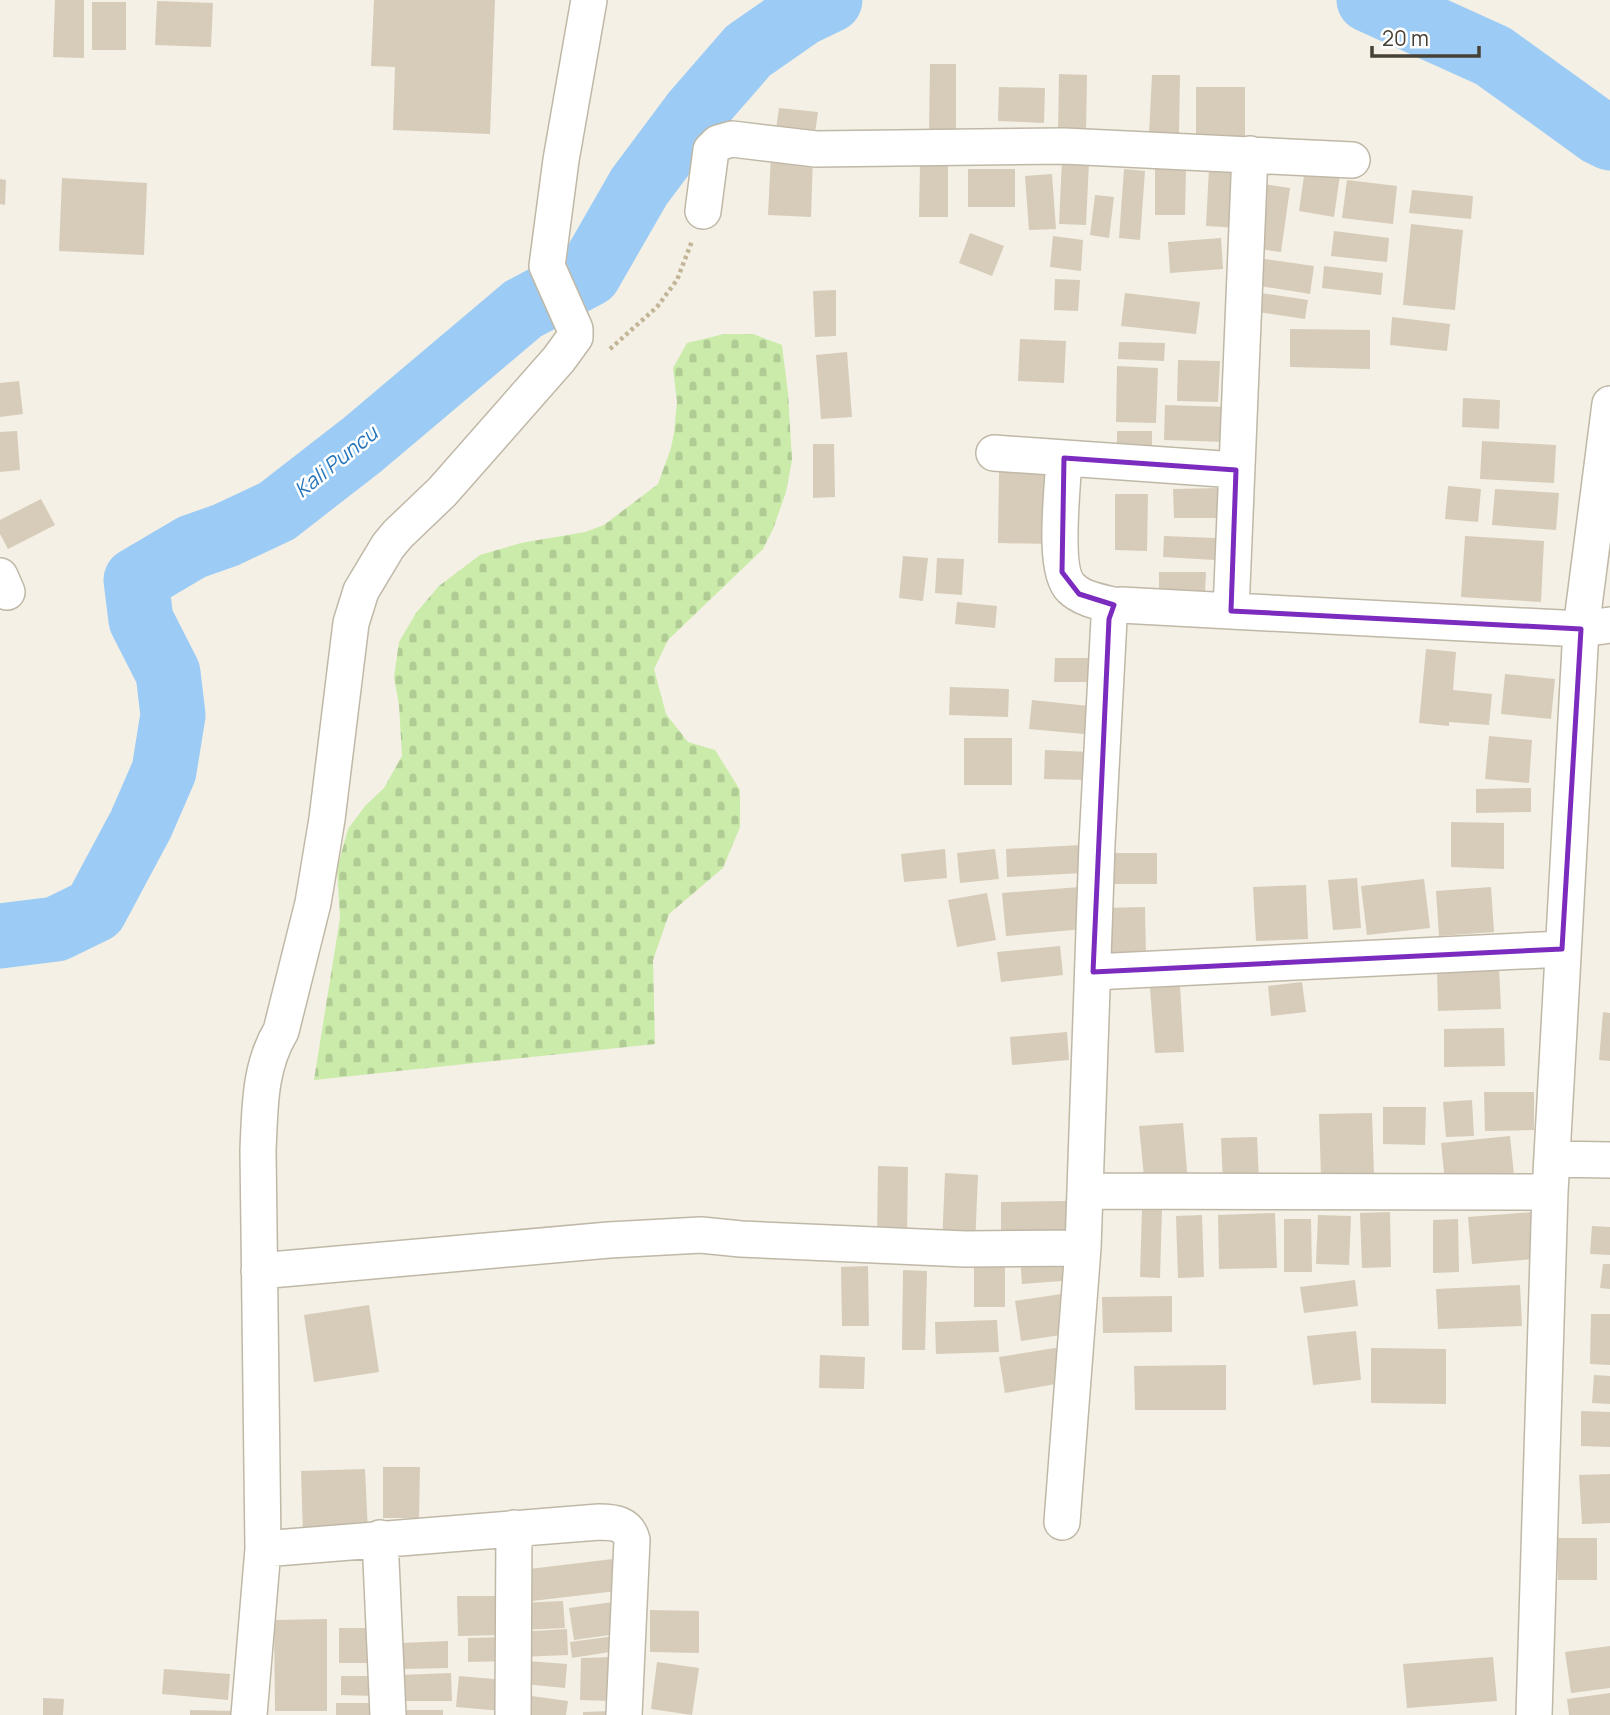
<svg xmlns="http://www.w3.org/2000/svg" width="1610" height="1715" font-family="Manrope,sans-serif">
	<style>
		.cemetery { fill: url(#cemetery-stones) }
		.lines { fill: none; stroke-linecap: round; stroke-linejoin: round }
		.river { stroke: #9cccf5; stroke-width: 65 }
		.building { fill: #d6ccb9 }
		.street-casing { stroke: #c0b8a7; stroke-width: 38 }
		.path { stroke: #c3b597; stroke-width: 4.5; stroke-dasharray: 3.5 3.5; stroke-linecap: butt }
		.street { stroke: #fff; stroke-width: 35 }
		.marked { fill: none; stroke: #7b2cbf; stroke-width: 5; stroke-linejoin: round }
		.labels { text-anchor: middle; stroke-width: 5; stroke-linejoin: round; paint-order: stroke }
		.water-label { font-size: 21px; font-style: italic; fill: #2674ba; stroke: #fff }
	</style>
	<defs>
		<pattern id="cemetery-stones" width="16" height="16" patternUnits="userSpaceOnUse" patternTransform="scale(1.75)"><rect width="16" height="16" fill="#cbebaa"/><path d="M2 7V4a2 2 0 0 1 4 0v3zM10 15v-3a2 2 0 0 1 4 0v3z" fill="#b0cb93"/></pattern>
	</defs>
	<rect width="100%" height="100%" fill="#f4f0e5"/>
	<path class="cemetery" d="M724 334H753L782 345 788 393 792 460 786 492 773 529 763 549 668 640 654 669 666 714 688 742 715 750 740 790V827L723 868 669 914 653 960 655 1044 314 1080 340 918 337 869 348 829 365 806 384 788 402 756 399 705 394 677 399 642 416 613 439 586 480 555 521 543 585 532 604 525 658 484 671 448 674 433 677 402 673 368 687 343Z"/>
	<g class="lines">
		<path class="river" d="M1369 0 1493 56 1600 133 1610 138
			M0 936 56 929 95 910 141 824 164 771 173 715 168 673 141 620 136 580 192 547 226 535 277 511 362 445 523 309 589 274 639 187 695 112 748 51 801 14 830 0"/>
	</g>
	<path class="building" d="M55 0H84V58L53 57Z
		M374 0H495L490 134 393 130 395 67 371 66Z
		M157 1 213 3 211 47 155 45Z
		M92 2H126V50H92Z
		M930 64H956V135L929 134Z
		M1059 74 1087 75 1086 134H1058Z
		M1152 75H1180L1179 134H1149Z
		M999 87 1045 88 1044 123 998 121Z
		M1196 87H1245V141H1196Z
		M779 108 818 112 815 133 776 129Z
		M771 155 813 156 811 217 768 215Z
		M1062 160 1089 162 1086 225 1059 224Z
		M920 165H948V217H919Z
		M1155 167 1186 168 1185 215H1155Z
		M1209 168 1242 170 1239 228 1206 226Z
		M968 169H1015V207H968Z
		M1124 169 1145 171 1140 240 1119 238Z
		M1305 169 1340 175 1334 217 1299 211Z
		M1052 174 1056 229 1029 230 1025 176Z
		M62 178 147 183 144 255 59 251Z
		M0 179 6 180 5 205 0 204Z
		M1347 180 1397 186 1393 224 1342 218Z
		M1263 184 1290 188 1281 252 1253 248Z
		M1412 190 1473 196 1471 219 1409 213Z
		M1095 195 1114 197 1109 238 1090 235Z
		M1411 224 1463 230 1455 310 1403 305Z
		M1334 231 1389 238 1387 262 1331 256Z
		M970 233 1004 246 992 276 959 263Z
		M1053 236 1083 240 1081 271 1050 267Z
		M1221 238 1223 269 1170 273 1168 242Z
		M1264 259 1314 266 1310 294 1260 286Z
		M1324 266 1383 273 1381 295 1322 288Z
		M1055 279 1080 280 1078 311 1054 310Z
		M836 290V336L815 337 813 291Z
		M1125 293 1200 302 1196 334 1121 326Z
		M1261 293 1308 300 1305 319 1258 312Z
		M1392 317 1450 324 1447 351 1390 345Z
		M1290 329 1370 330V369L1290 367Z
		M1020 339 1066 341 1064 383 1018 381Z
		M1119 342 1165 343 1164 361 1118 359Z
		M847 352 852 417 821 419 816 355Z
		M1178 360 1220 361 1218 402 1177 401Z
		M1117 366 1158 368 1156 423 1116 422Z
		M19 381 23 414 0 417V383Z
		M1463 398 1500 400 1499 429 1462 427Z
		M1165 405 1228 407 1227 442 1164 440Z
		M17 431 20 470 0 472V432Z
		M1117 431H1152V461H1117Z
		M1482 441 1556 445 1554 483 1480 479Z
		M813 444H834L835 497 813 498Z
		M999 472H1049V544L998 543Z
		M1448 486 1481 489 1478 522 1445 519Z
		M1221 488V518H1174L1173 489Z
		M1495 489 1559 493 1556 530 1492 525Z
		M1115 494H1148L1147 551 1115 550Z
		M41 499 55 525 8 549 0 534V520Z
		M1164 536 1215 538V560L1163 557Z
		M1465 536 1544 541 1541 602 1461 597Z
		M903 556 928 558 923 601 899 598Z
		M937 558 964 559 962 595 935 593Z
		M1159 572H1206L1205 592 1159 591Z
		M957 602 997 606 995 628 955 624Z
		M1426 649 1456 652 1453 690 1492 694 1489 725 1449 722V726L1419 723Z
		M1055 658H1091V682H1054Z
		M1505 674 1555 679 1551 719 1501 714Z
		M950 687 1009 689 1008 717 949 715Z
		M1032 700 1098 707 1095 735 1029 729Z
		M1489 736 1532 740 1529 783 1485 779Z
		M964 738H1012V785H964Z
		M1045 750 1090 752 1089 780 1044 779Z
		M1531 788V812L1476 813V789Z
		M1451 822 1504 823V869L1451 867Z
		M1081 845 1083 873 1007 877 1006 849Z
		M945 849 947 878 904 882 901 854Z
		M995 849 999 879 960 883 957 853Z
		M1107 853H1157V884H1107Z
		M1357 878 1361 928 1333 930 1328 880Z
		M1424 879 1430 928 1367 935 1361 886Z
		M1306 885 1308 939 1256 941 1253 887Z
		M1080 887 1084 929 1006 936 1002 893Z
		M1491 887 1494 932 1439 936 1436 891Z
		M987 893 996 940 957 947 948 900Z
		M1145 907 1146 958 1104 959 1103 908Z
		M1060 946 1063 975 1001 982 997 952Z
		M1499 967 1501 1009 1438 1011 1437 969Z
		M1302 982 1306 1012 1271 1016 1268 986Z
		M1180 986 1184 1052 1155 1053 1150 988Z
		M1603 1012 1610 1013V1061L1599 1060Z
		M1504 1028 1505 1066 1444 1067V1029Z
		M1067 1032 1069 1060 1012 1065 1010 1037Z
		M1484 1092H1534V1130L1485 1131Z
		M1472 1100 1474 1136 1446 1137 1443 1102Z
		M1383 1107H1426L1425 1145 1383 1144Z
		M1372 1113 1374 1175 1321 1177 1319 1114Z
		M1183 1123 1188 1183 1145 1187 1139 1126Z
		M1510 1136 1514 1175 1445 1182 1441 1143Z
		M1257 1137 1259 1182 1223 1183 1221 1138Z
		M878 1166 908 1167 907 1240H877Z
		M945 1173 978 1175 975 1247 942 1246Z
		M1066 1201V1242H1001V1202Z
		M1142 1207 1162 1208 1160 1278 1140 1277Z
		M1390 1212 1391 1267 1362 1268 1360 1213Z
		M1532 1212 1535 1259 1472 1264 1468 1217Z
		M1275 1213 1277 1268 1219 1269 1218 1215Z
		M1202 1215 1204 1277 1178 1278 1176 1216Z
		M1318 1215 1351 1216 1349 1265 1316 1264Z
		M1284 1219H1311L1312 1272H1284Z
		M1458 1219 1459 1272 1433 1273V1220Z
		M1592 1226 1610 1227V1255L1590 1254Z
		M1073 1252 1074 1280 1022 1284 1020 1256Z
		M974 1262 1005 1263V1307H974Z
		M1603 1264H1610V1289L1600 1288Z
		M868 1266 869 1326H842L841 1267Z
		M903 1270 927 1271 925 1350H902Z
		M1355 1280 1358 1306 1304 1313 1300 1287Z
		M1520 1285 1522 1326 1438 1329 1436 1289Z
		M1068 1293 1074 1333 1021 1341 1015 1301Z
		M1172 1296V1332L1103 1333 1102 1297Z
		M369 1305 379 1372 314 1382 304 1315Z
		M1591 1314H1610V1365L1590 1364Z
		M997 1320 999 1352 936 1354 935 1322Z
		M1356 1331 1361 1380 1313 1385 1307 1336Z
		M1061 1347 1067 1382 1005 1393 999 1357Z
		M1371 1348 1446 1349V1404L1371 1403Z
		M820 1355 865 1357 864 1389 819 1388Z
		M1226 1365V1410H1135L1134 1366Z
		M1594 1375 1610 1376V1404L1592 1403Z
		M1581 1411 1610 1412V1447L1581 1446Z
		M383 1467H420L419 1518H383Z
		M365 1469 368 1533 303 1534 301 1471Z
		M1610 1474V1523L1582 1524 1579 1475Z
		M1557 1538H1597V1580H1558Z
		M621 1558 625 1590 524 1602 521 1570Z
		M457 1596H499L500 1635 458 1636Z
		M563 1601 565 1628 520 1630 519 1603Z
		M620 1601 624 1633 574 1640 569 1608Z
		M650 1610 699 1611V1653L650 1652Z
		M327 1619V1711H275L274 1620Z
		M339 1628H369V1663H339Z
		M567 1629 568 1655 519 1657 517 1632Z
		M615 1636 616 1651 572 1658 570 1642Z
		M511 1637V1661L468 1662V1638Z
		M448 1641V1668L404 1669 402 1643Z
		M1610 1646V1688L1571 1693 1565 1652Z
		M612 1657V1701L580 1700 581 1658Z
		M1493 1657 1497 1701 1407 1708 1403 1664Z
		M527 1661 567 1664 565 1688 524 1684Z
		M657 1662 699 1668 692 1715 651 1709Z
		M164 1669 230 1674 228 1700 162 1694Z
		M451 1673 452 1701H401V1675Z
		M341 1676H375V1696L341 1695Z
		M459 1676 505 1680 503 1711 456 1707Z
		M1610 1693V1715H1569L1567 1699Z
		M517 1694 568 1701 566 1715H528Z
		M43 1698 64 1699 63 1715H43Z
		M336 1703H379V1715H336Z
		M190 1710 235 1711V1715H190Z
		M402 1710H443V1715H401Z
		M613 1711V1715H583V1712Z"/>
	<g class="lines">
		<g class="street-casing">
			<path id="street" d="M703 211 711 150 718 143 732 139 816 149 1064 146 1352 160
				M994 453 1236 470
				M1064 458C1063 486 1052 570 1071 588 1083 600 1102 602 1117 606
				M0 576 7 592
				M1231 611 1581 629 1610 404
				M1093 972 1562 949
				M1552 1159 1610 1160
				M1085 1191 1550 1192
				M259 1271 609 1240 701 1235 741 1239 965 1249 1083 1248
				M1062 1522 1083 1248 1097 844 1109 619 1112 612 1121 605 1231 611 1250 154
				M380 1538 388 1715
				M263 1549 599 1522C615 1522 628 1524 632 1540L624 1715
				M249 1715 263 1549 258 1150C260 1109 259 1067 281 1031L313 903 327 819 351 623 361 591 388 546 398 534 442 492 559 359 575 337V329L547 266 561 160 589 0
				M513 1715 514 1528
				M1534 1715 1550 1192 1581 629 1610 625"/>
		</g>
		<path class="path" d="M610 349 657 307 677 280 692 241"/>
		<use href="#street" class="street"/>
	</g>
	<path class="marked" d="M1064 458 1236 470 1231 611 1581 629 1562 949 1093 972 1109 619 1114 605 1079 594 1062 572Z"/>
	<g class="labels">
		<g class="water-label">
			<text transform="translate(336 462) rotate(-39)" y="7">Kali Puncu</text>
		</g>
	</g>
	<path d="M1372 46v10h107v-10" fill="none" stroke="#474034" stroke-width="3.5"/>
	<text x="1382" y="46" font-size="21" fill="#474034" stroke="#ffffff" stroke-width="5" paint-order="stroke">20 m</text>
</svg>
